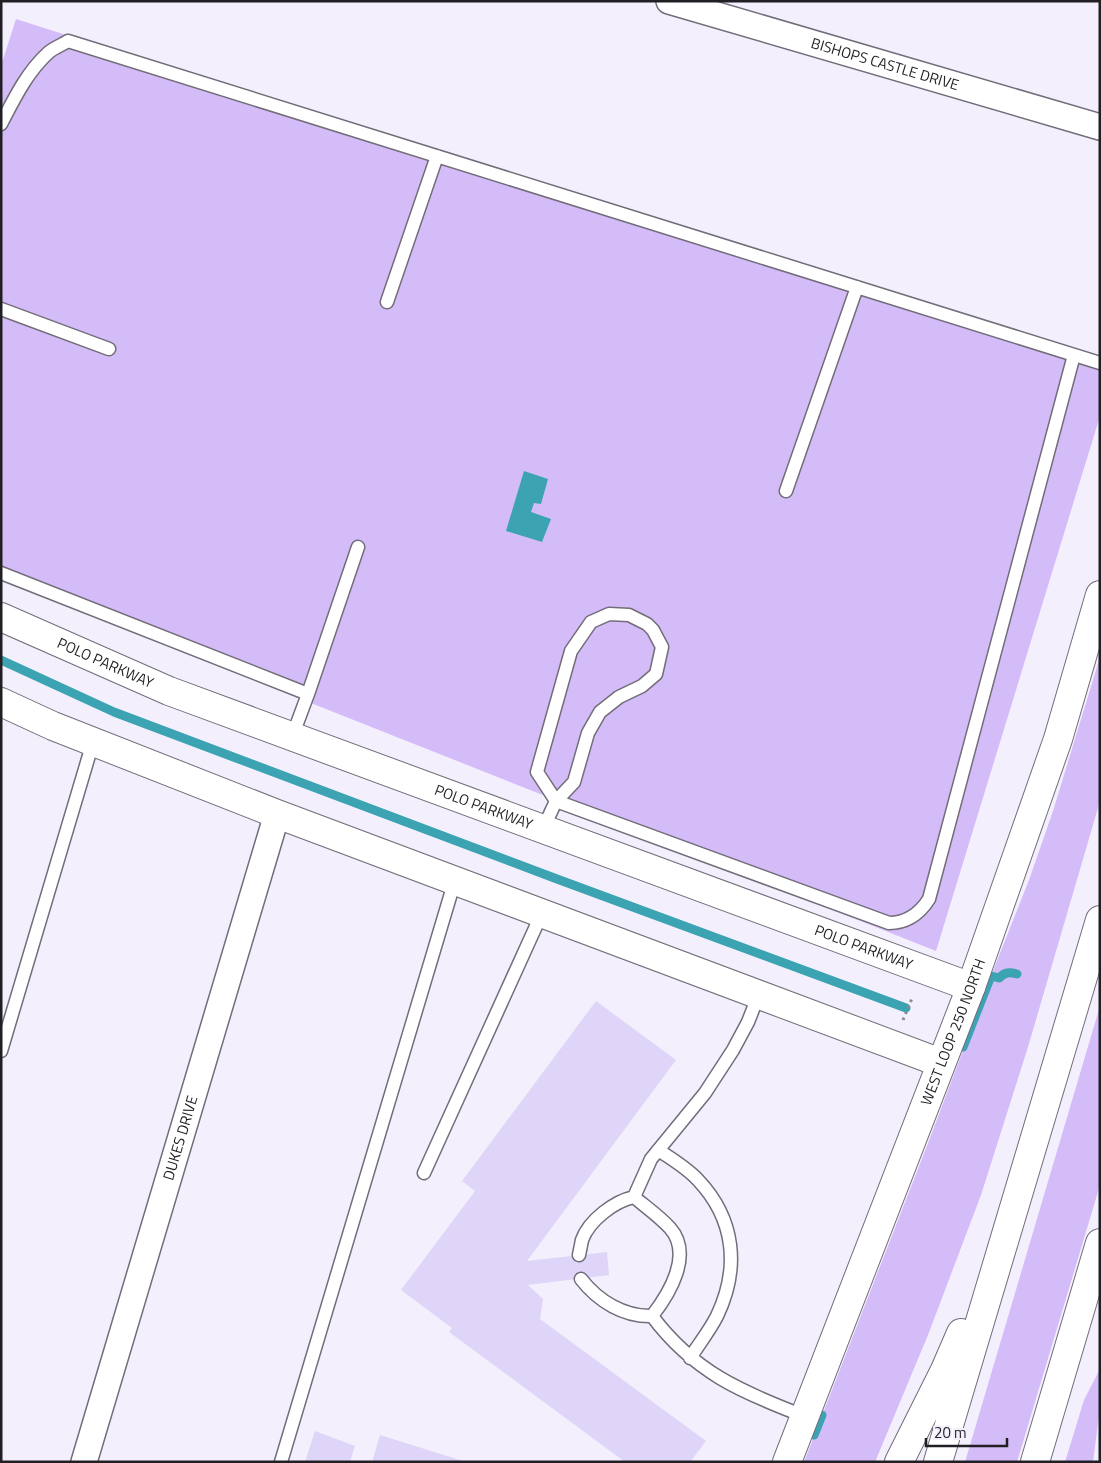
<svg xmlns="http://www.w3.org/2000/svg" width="1101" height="1463" font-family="'Titillium Web',sans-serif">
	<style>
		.green { fill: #d4bcf8 }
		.water { fill: #3ba3b2 }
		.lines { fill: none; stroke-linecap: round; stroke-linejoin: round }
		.stream { stroke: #3ba3b2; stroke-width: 9 }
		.building { fill: #dfd5f8 }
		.lane-casing { stroke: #726d79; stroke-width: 15 }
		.street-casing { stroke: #726d79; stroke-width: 28 }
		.secondary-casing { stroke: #726d79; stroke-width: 30 }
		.highway-casing { stroke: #726d79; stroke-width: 30 }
		.path { stroke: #8c8993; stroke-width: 3; stroke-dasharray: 2.5 4; stroke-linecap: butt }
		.lane { stroke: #fff; stroke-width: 12 }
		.street { stroke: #fff; stroke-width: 25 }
		.secondary { stroke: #fff; stroke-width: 28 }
		.highway { stroke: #fff; stroke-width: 28 }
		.labels { text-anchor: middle; stroke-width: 4; stroke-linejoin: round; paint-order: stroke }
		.street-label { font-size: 15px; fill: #211f24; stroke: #f4effd }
	</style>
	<rect width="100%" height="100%" fill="#f4effd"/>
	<path class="green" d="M16 19 1100 366V416L936 951 1 580V66Z
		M1100 657V801L1028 1047 981 1195 928 1335 875 1462H804L930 1138 991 976 1029 880 1053 811Z
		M1100 1006V1185L1017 1462H965Z
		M1100 1369V1408L1093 1462H1065L1084 1400Z"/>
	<path class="water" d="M524 471 548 479 541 504 534 503 531 512 551 519 542 542 506 531Z"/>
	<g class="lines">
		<path class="stream" d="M1 660 114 712 557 879 906 1008
			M963 1047 991 976 999 978C1005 972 1009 972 1017 974
			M814 1435 822 1415"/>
	</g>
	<path class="building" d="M596 1001 676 1060 527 1261 607 1252 609 1275 528 1285 543 1299 540 1319 706 1441 690 1462H625L449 1332 452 1328 401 1290 475 1191 462 1181Z
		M315 1431 355 1446 350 1462H305Z
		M380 1435 463 1461V1462H372Z"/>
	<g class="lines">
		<g class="lane-casing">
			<path id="lane" d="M1 124C14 99 27 72 48 53 53 48 62 45 68 41L1100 363
				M387 302 437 156
				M1 309 109 349
				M786 491 857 287
				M1 573 308 694 292 737
				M308 694 358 547
				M543 829 556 801 574 782 588 733 600 712 619 697 642 686 656 674 662 647 653 630 647 624 629 615 609 614 591 622 571 651 537 772 556 801 889 923C907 923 920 913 929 899L1074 355
				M759 994 748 1022 733 1050 705 1093 651 1159 634 1197C646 1207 659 1216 670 1228 693 1254 670 1293 652 1316 694 1372 741 1392 804 1416
				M1 1051 93 742
				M658 1150C672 1159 687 1168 698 1180 735 1219 740 1268 717 1316 710 1330 699 1344 690 1358
				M424 1173 542 913
				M579 1255C580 1250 581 1245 582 1240 589 1220 615 1201 634 1197
				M581 1279C598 1301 624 1317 652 1316
				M281 1462 455 880"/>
		</g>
		<g class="street-casing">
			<g id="street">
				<path id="s1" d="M669 1 1100 127"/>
				<path id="s2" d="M84 1462 277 814"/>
			</g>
		</g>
		<g class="secondary-casing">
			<g id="secondary">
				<path id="s3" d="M1 617 169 691 971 987"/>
				<path d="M1 702 53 726 277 814 941 1063"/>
				<path id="s4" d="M787 1462 971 987 1058 739 1100 595"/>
			</g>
		</g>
		<g class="highway-casing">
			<path id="highway" d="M899 1462 945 1370 961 1333
				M938 1462 1100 920
				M1035 1462 1100 1243"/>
		</g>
		<path class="path" d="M903 1020 913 996"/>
		<use href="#lane" class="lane"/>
		<use href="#street" class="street"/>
		<use href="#secondary" class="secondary"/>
		<use href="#highway" class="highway"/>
	</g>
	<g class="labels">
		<g class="street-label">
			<text dy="5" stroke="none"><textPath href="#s1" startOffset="225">BISHOPS CASTLE DRIVE</textPath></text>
			<text dy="5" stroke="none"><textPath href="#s3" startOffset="114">POLO PARKWAY</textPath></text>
			<text dy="5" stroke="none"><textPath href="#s3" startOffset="519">POLO PARKWAY</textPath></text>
			<text dy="5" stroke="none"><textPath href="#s3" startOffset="924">POLO PARKWAY</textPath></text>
			<text dy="5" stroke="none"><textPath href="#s4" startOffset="461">WEST LOOP 250 NORTH</textPath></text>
			<text dy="5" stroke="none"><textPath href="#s2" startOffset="338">DUKES DRIVE</textPath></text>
		</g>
	</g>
	<rect width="1101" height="1463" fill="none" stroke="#211f24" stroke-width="5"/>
	<path d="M926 1438v8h81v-8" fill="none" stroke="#211f24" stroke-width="2.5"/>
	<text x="934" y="1438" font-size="15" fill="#211f24" stroke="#f4effd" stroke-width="4" paint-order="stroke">20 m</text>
</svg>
